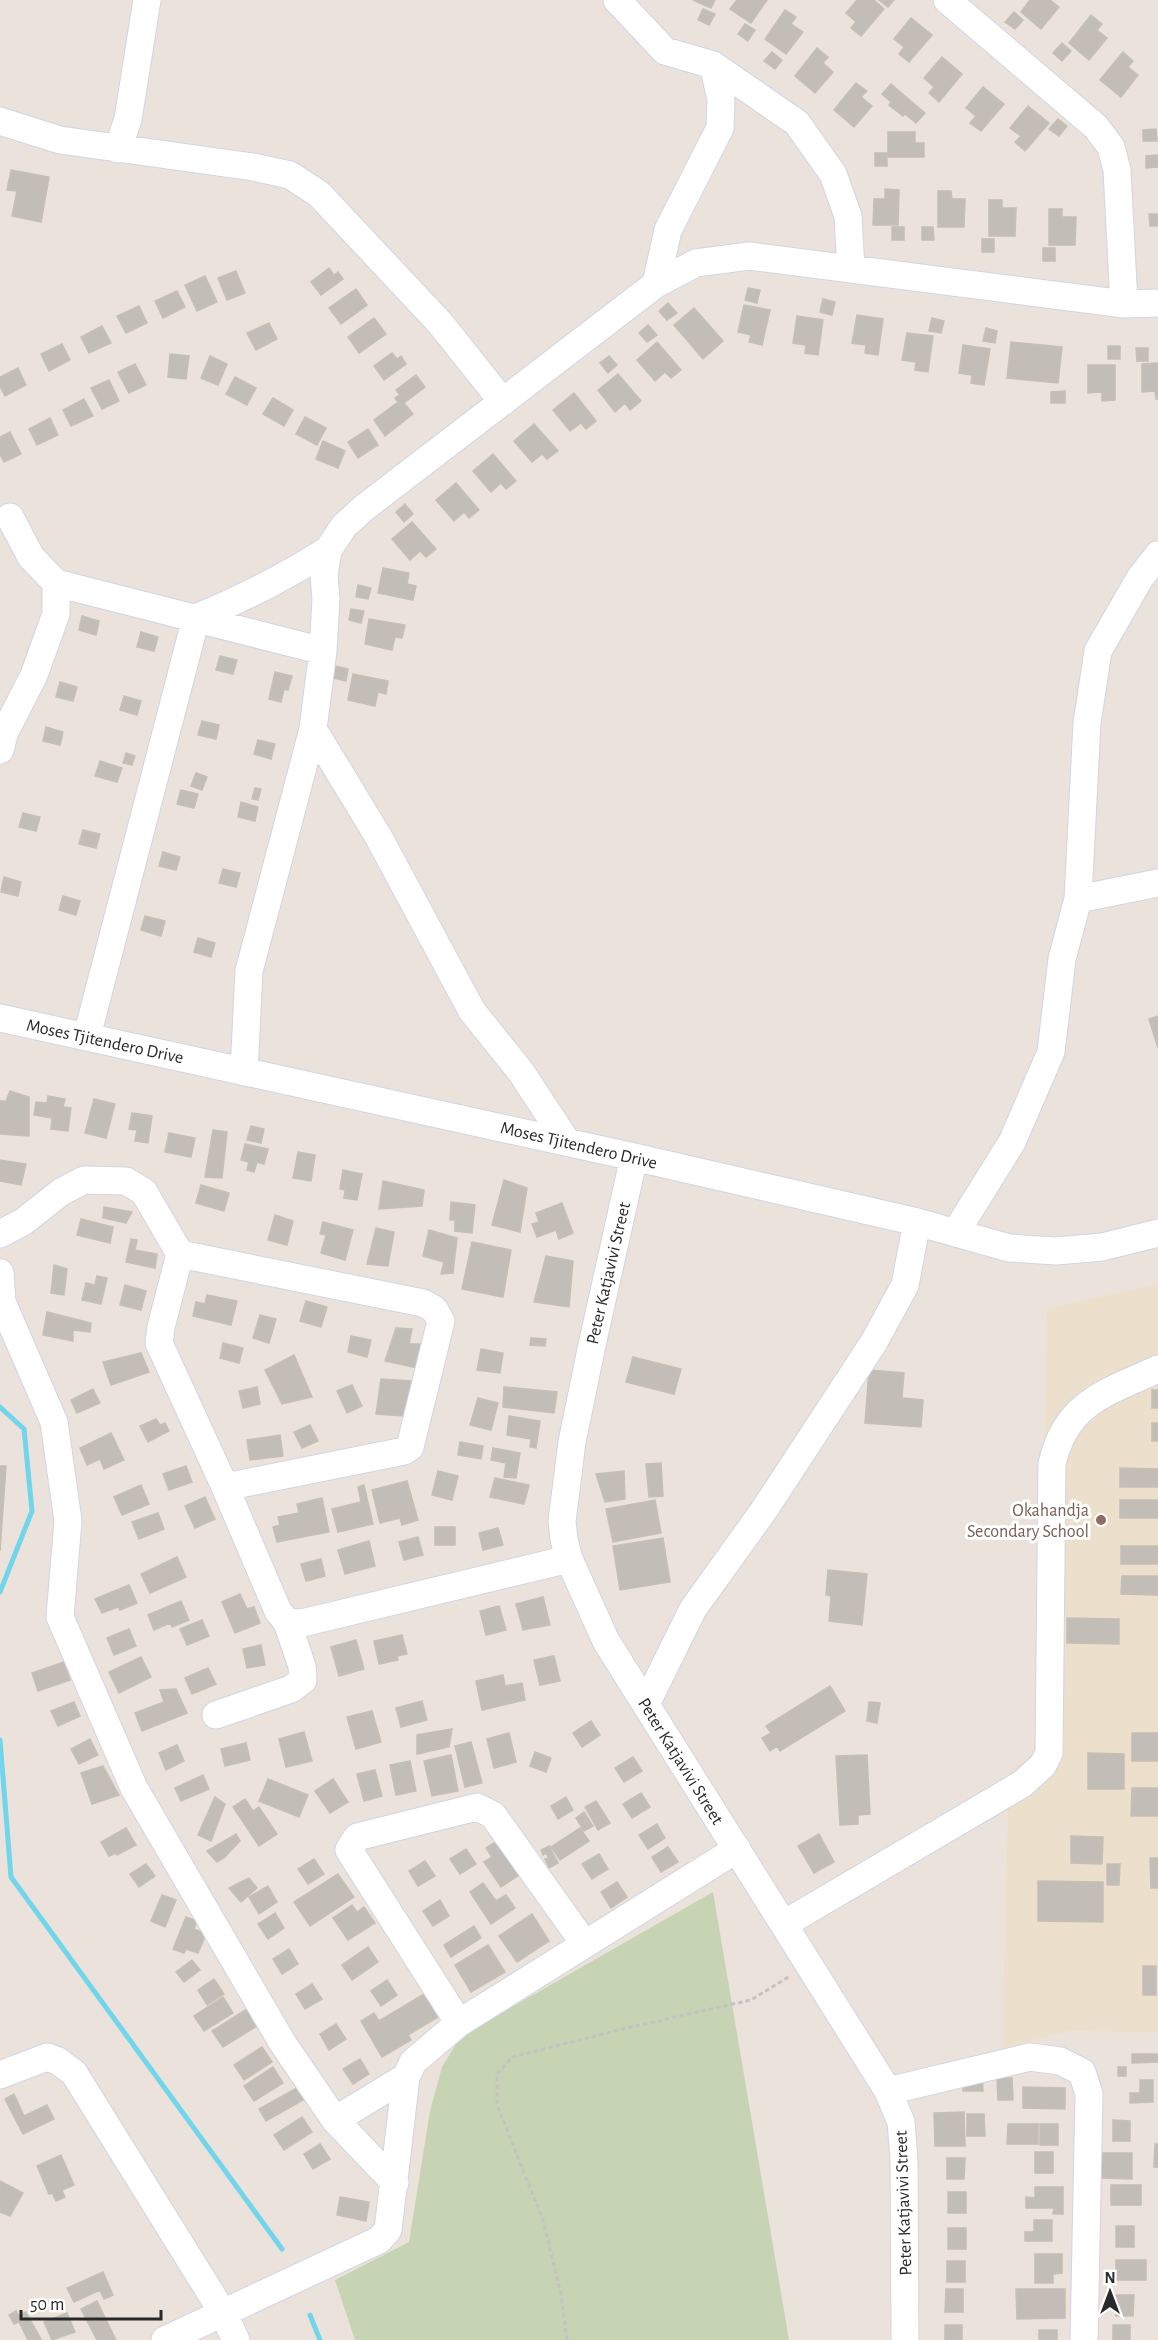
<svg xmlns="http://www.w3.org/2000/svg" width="1158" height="2340" font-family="'Alegreya Sans',sans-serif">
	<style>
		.education { fill: #ecdfcb }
		.cemetery { fill: #c6d4b3 }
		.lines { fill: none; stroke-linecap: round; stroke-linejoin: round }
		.stream { stroke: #71d5eb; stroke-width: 5 }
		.building { fill: #c3bdb8; stroke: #c6bfb5; stroke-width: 1.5 }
		.minor-casing { stroke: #d1d5e2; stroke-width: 29 }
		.path { stroke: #c3c3c3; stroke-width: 3; stroke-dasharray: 4.5 3; stroke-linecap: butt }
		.minor { stroke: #fff; stroke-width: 27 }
		.education-dot { fill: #8d6e63; stroke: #fff; stroke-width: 2 }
		.labels { text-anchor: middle; stroke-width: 6; stroke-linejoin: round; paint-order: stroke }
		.street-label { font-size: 18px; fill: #292929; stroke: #fff }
		.education-label { font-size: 18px; fill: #785e54; stroke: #fff; text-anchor: end }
	</style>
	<rect width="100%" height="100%" fill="#ebe3db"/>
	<path class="education" d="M1158 1284V2032L1068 2031 1002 2048 1009 1772 1031 1755 1039 1732 1047 1309Z"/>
	<path class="cemetery" d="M713 1892 789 2340H355L335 2280 409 2242 430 2111 442 2067 461 2036Z"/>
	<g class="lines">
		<path class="stream" d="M0 1407 24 1429 32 1511 0 1592
			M0 1740 11 1877 282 2249
			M310 2315 320 2340"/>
	</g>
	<path class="building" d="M693 0H715L711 8Z
		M737 0H767L751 23 730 9Z
		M857 0H874L884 9 861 36 851 28 856 22 846 13Z
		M879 0H894L888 7Z
		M1030 0H1050L1059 7 1041 29 1021 12Z
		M703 9 715 14 709 25 698 20Z
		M785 10 796 17 791 24 803 32 786 54 765 39Z
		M1014 12 1023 20 1015 29 1005 22Z
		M1091 15 1102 24 1097 30 1107 38 1089 60 1069 43Z
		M911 18 932 35 909 62 899 54 904 47 894 39Z
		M745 24 755 30 748 41 738 34Z
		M1062 43 1071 51 1062 61 1053 53Z
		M817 48 828 57 823 63 833 72 815 93 795 76Z
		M772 52 782 60 775 69 764 61Z
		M1123 52 1133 61 1128 67 1138 75 1121 97 1100 80Z
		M942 57 962 74 939 102 929 93 934 87 924 78Z
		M856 83 867 91 861 97 872 106 854 127 834 110Z
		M891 84 925 113 916 123 905 114 903 116 889 105 891 102 882 94Z
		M983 87 1004 104 981 131 970 123 976 116 966 108Z
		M1028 106 1049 123 1025 151 1015 142 1021 136 1010 128Z
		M1058 119 1067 126 1059 136 1049 129Z
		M1156 129 1157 141H1143V130Z
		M888 132H915V143H924V157H888Z
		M875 153H887V166H875Z
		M1158 155V167L1146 168V156Z
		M11 170 49 177 41 222 12 216 17 191 7 190Z
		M885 189 899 190 898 225H873L874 199H885Z
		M938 191H951L952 199H965L964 227H938Z
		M989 200H1002V208H1016L1015 236H989Z
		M1049 209H1062V217H1076L1075 245H1049Z
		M1149 214H1158V226H1150Z
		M892 227H904V240H892Z
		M922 227H933L934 240H922Z
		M982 239H994V252H982Z
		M1043 248H1055V261H1043Z
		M329 268 334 275 338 272 343 279 321 295 311 282Z
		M236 271 245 293 227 300 218 278Z
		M205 276 217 302 197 311 185 285Z
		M748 288 760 290 757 303 745 300Z
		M356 289 367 305 341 324 329 308Z
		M177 291 185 307 163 318 155 301Z
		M823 299 835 302 832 315 820 312Z
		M668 303 677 313 667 320 659 311Z
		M744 305 770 310 762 345 749 342 751 335 738 332Z
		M139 306 147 323 126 333 117 316Z
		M694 308 723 341 703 359 674 325Z
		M857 315 883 319 878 355 865 353 866 345 852 343Z
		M797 316 823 320 818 355 805 353 806 345 793 343Z
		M374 318 386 334 359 353 348 337Z
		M932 318 944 321 941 333 929 331Z
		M269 323 277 339 256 350 247 333Z
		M648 325 657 335 647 342 639 333Z
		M102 326 111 343 89 353 81 337Z
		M986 328 997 331 995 343 983 341Z
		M907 333 933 336 928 372 915 370 916 362 902 360Z
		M657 342 681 370 671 378 665 372 655 381 637 360Z
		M1011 342 1062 347 1058 383 1007 378Z
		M62 344 70 360 49 371 41 354Z
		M963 345 990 349 984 385 971 383 972 375 959 373Z
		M1108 346H1120V359H1108Z
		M1136 348H1148V361H1137Z
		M392 353 397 359 401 356 406 364 384 380 374 366Z
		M170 354 189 356 186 379 168 377Z
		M210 356 227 364 218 385 201 378Z
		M609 356 617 365 608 373 600 363Z
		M1158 363V399H1156L1155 391 1142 392V364Z
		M135 364 146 385 129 393 118 372Z
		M1088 365H1115V400L1102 401V392L1088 393Z
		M18 368 26 385 5 396 0 386V377Z
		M618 374 641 401 630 410 625 403 615 412 598 390Z
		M416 375 425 387 404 403 413 414 385 436 374 420 398 402 395 398 400 395 396 390Z
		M235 377 256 388 247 405 226 394Z
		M109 380 119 401 102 409 91 388Z
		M1065 391V403H1051V392Z
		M574 393 596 421 586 429 581 423 570 431 553 410Z
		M273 398 293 410 284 426 263 414Z
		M84 399 93 416 71 426 63 410Z
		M305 417 326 428 317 445 296 434Z
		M50 418 58 435 37 445 29 429Z
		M534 424 558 451 547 459 542 454 532 462 514 441Z
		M368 429 378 445 358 458 348 442Z
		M10 432 21 454 4 462 0 454V437Z
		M323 441 345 451 338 468 316 459Z
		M493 454 516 481 506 489 501 483 491 492 473 471Z
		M456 483 479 510 469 518 464 512 454 521 436 500Z
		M405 504 413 514 404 522 396 512Z
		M412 522 436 549 426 557 420 551 410 560 392 539Z
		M383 568 409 573 407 584 416 586 413 600 378 593Z
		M358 585 371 588 368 599 356 597Z
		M351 609 364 611 361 623 349 620Z
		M82 616 99 621 96 635 79 630Z
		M369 619 405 625 402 638 395 637 392 650 365 644Z
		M141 632 158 637 154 651 137 647Z
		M220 656 237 660 233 674 216 670Z
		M335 666 348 669 346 681 333 678Z
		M275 672 292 676 288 690 284 689 281 702 269 699Z
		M353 674 388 681 386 694 378 692 375 706 348 700Z
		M60 682 77 687 73 701 56 697Z
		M124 696 141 701 137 715 120 710Z
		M202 721 219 725 216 739 198 735Z
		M46 727 63 732 60 745 43 741Z
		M258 740 275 744 271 759 254 754Z
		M126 753 135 756 132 765 123 763Z
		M100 761 122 768 117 782 95 776Z
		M196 773 207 777 202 790 191 786Z
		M255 788 261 789 258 800 252 799Z
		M181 790 198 794 194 808 177 804Z
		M241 802 258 807 255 821 238 817Z
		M23 813 40 817 36 831 19 827Z
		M83 830 100 834 96 848 79 844Z
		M163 852 180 857 176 870 159 866Z
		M223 869 240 873 236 887 219 883Z
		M4 877 21 882 18 896 1 892Z
		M63 896 80 901 76 915 59 910Z
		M145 916 165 921 161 936 141 930Z
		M198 938 215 943 211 957 194 952Z
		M1158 1016V1048L1149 1019Z
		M10 1091 29 1097V1136L0 1134V1101H6Z
		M48 1096 65 1099 63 1107 71 1108 68 1131 51 1129 52 1118 34 1115 36 1102 47 1103Z
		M94 1099 115 1104 106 1138 85 1133Z
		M132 1113 152 1116 148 1143 135 1141 137 1130 129 1129Z
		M251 1126 264 1129 261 1143 247 1140Z
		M213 1130 227 1132 222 1178 205 1177Z
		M169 1133 195 1138 191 1157 165 1152Z
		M245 1144 268 1149 264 1164 257 1162 254 1172 247 1170 249 1162 241 1160Z
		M298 1152 315 1155 311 1181 293 1178Z
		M0 1160 26 1164 21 1185 0 1181Z
		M343 1170 362 1174 357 1200 344 1198 345 1190 340 1189Z
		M504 1180 527 1188 520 1232 492 1225Z
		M383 1181 424 1190 422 1206 379 1209Z
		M201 1185 229 1193 224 1211 196 1203Z
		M451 1202 475 1205 472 1233 455 1231V1220H450Z
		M562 1203 573 1233 559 1239 556 1230 537 1237 532 1224 539 1222 536 1213Z
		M104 1207 132 1212 126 1223 103 1218Z
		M275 1215 293 1221 287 1245 268 1240Z
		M81 1219 113 1227 110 1243 77 1235Z
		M323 1222 353 1230 345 1260 321 1253 326 1235 320 1234Z
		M376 1228 394 1232 388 1266 367 1264Z
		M429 1230 457 1238 453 1273 441 1274 444 1262 423 1256Z
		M131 1239 137 1240 135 1250 157 1254 155 1268 126 1262Z
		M472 1242 511 1250 503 1297 462 1289Z
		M546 1256 573 1261 569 1307 534 1302Z
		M54 1265 67 1269 64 1295 51 1293Z
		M97 1276 107 1278 101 1304 82 1300 86 1283 95 1285Z
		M125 1285 146 1291 141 1310 120 1305Z
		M207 1295 237 1301 231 1325 193 1316 196 1302 205 1304Z
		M306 1301 327 1307 321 1327 300 1321Z
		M47 1312 91 1323 90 1332 73 1330V1341L43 1335Z
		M260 1315 276 1319 269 1343 253 1338Z
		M396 1328 412 1329 409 1344H422L418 1368 385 1361Z
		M351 1336 371 1340 367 1357 348 1352Z
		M531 1338 546 1339 545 1346 530 1345Z
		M223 1343 243 1348 239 1363 220 1358Z
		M481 1349 503 1353 500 1373 477 1370Z
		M141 1353 149 1372 111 1385 103 1362Z
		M294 1355 312 1397 282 1404 265 1370Z
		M633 1357 681 1369 674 1394 626 1382Z
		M869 1370 904 1373 902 1398 923 1400 921 1427 865 1423Z
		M381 1379 411 1381 405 1416 376 1414Z
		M352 1385 362 1406 347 1413 337 1391Z
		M257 1387 260 1404 243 1408 239 1391Z
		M504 1387 557 1392 554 1413 503 1407Z
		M93 1389 100 1403 77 1413 71 1400Z
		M1152 1390H1158V1408H1152Z
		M478 1398 498 1403 491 1430 470 1425Z
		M509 1416 540 1421 536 1448 530 1447 531 1439 507 1435Z
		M156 1419 160 1425 165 1423 169 1431 148 1442 140 1426Z
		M1152 1423H1158V1441H1152Z
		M310 1425 318 1441 302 1448 294 1432Z
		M111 1433 124 1460 104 1469 100 1459 87 1465 80 1448Z
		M280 1435 283 1456 250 1460 247 1440Z
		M460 1442 483 1446 481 1459 458 1455Z
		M493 1448 520 1453 516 1478 504 1477 506 1463 491 1460Z
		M661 1463 663 1496 649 1497 646 1464Z
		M0 1466H6L0 1551Z
		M186 1466 192 1482 169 1490 163 1474Z
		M1120 1468 1158 1469V1487H1120Z
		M438 1471 458 1476 452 1500 432 1495Z
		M624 1471 625 1499 605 1502 596 1474Z
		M495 1478 529 1485 524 1504 490 1497Z
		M407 1481 418 1520 402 1525 400 1518 380 1523 372 1490Z
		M141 1485 149 1504 122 1515 114 1497Z
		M364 1485 373 1524 338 1532 332 1509 361 1502 358 1487Z
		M205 1497 215 1519 195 1528 185 1506Z
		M322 1498 329 1532 277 1542 273 1527 280 1525 278 1517 299 1513 297 1504Z
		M655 1500 661 1533 613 1542 606 1509Z
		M1120 1500H1158V1518H1120Z
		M158 1513 164 1529 139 1539 132 1522Z
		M435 1527H455V1545H435Z
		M498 1528 503 1545 483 1550 479 1533Z
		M418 1537 423 1555 404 1560 399 1542Z
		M663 1538 670 1582 620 1590 613 1546Z
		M369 1541 375 1566 345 1574 338 1550Z
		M1121 1546H1158V1564H1121Z
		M177 1557 186 1577 150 1593 141 1574Z
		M321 1559 325 1576 306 1581 301 1564Z
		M828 1570 867 1574 862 1625 829 1621 831 1596 826 1595Z
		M1122 1576H1158V1595L1121 1594Z
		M129 1585 137 1603 120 1610 118 1607 102 1613 95 1599Z
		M240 1594 247 1609 254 1607 260 1623 235 1633 222 1602Z
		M543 1597 550 1625 523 1630 516 1604Z
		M181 1601 189 1620 172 1627 170 1623 154 1630 148 1615Z
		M499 1606 506 1630 486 1635 480 1611Z
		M1067 1618 1119 1619V1644L1067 1643Z
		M202 1620 209 1636 187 1645 180 1629Z
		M129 1629 136 1646 114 1655 107 1638Z
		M402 1635 407 1654 397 1656 398 1660 379 1664 374 1641Z
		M356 1640 364 1669 339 1676 331 1647Z
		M261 1645 265 1665 247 1668 243 1649Z
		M554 1656 560 1681 540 1685 534 1660Z
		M141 1657 151 1677 119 1693 109 1672Z
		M64 1662 70 1680 38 1691 32 1673Z
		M208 1668 216 1684 192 1694 185 1678Z
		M503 1675 505 1686 522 1683 525 1700 482 1710 476 1681Z
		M830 1686 845 1711 780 1751 777 1746 770 1751 762 1738 771 1733 766 1726Z
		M176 1689 187 1713 142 1731 135 1713 164 1702 160 1690Z
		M422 1701 427 1720 401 1727 396 1708Z
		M74 1702 80 1716 58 1726 51 1711Z
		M869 1702 880 1703 877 1723 867 1721Z
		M372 1711 381 1742 356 1749 347 1717Z
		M591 1721 600 1735 582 1747 573 1733Z
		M452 1729 449 1747 417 1754V1735Z
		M304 1732 312 1761 286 1767 279 1739Z
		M509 1733 516 1762 494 1768 487 1739Z
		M1132 1733H1158V1761H1132Z
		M90 1739 98 1755 79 1764 71 1749Z
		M471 1742 482 1783 465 1787 455 1746Z
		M246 1743 250 1760 225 1766 221 1749Z
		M177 1745 184 1761 166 1770 159 1753Z
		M535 1752 551 1758 546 1772 530 1766Z
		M1088 1753 1124 1754V1789H1088Z
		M451 1755 458 1791 432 1796 424 1761Z
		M867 1755 870 1814 858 1815V1824L840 1825 836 1756Z
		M633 1757 642 1771 624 1782 615 1768Z
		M410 1761 416 1791 396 1795 390 1765Z
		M103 1766 119 1795 92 1804 81 1773Z
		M375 1770 382 1796 364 1801 357 1774Z
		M203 1775 209 1789 181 1801 175 1788Z
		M268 1779 308 1795 299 1817 259 1801Z
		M333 1779 348 1802 330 1813 315 1791Z
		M1132 1788H1158V1816H1131Z
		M641 1793 650 1807 632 1818 623 1804Z
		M215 1797 225 1804 211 1841 198 1835Z
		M566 1797 573 1810 558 1819 551 1806Z
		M245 1799 253 1811 259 1807 277 1834 259 1846 233 1807Z
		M596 1801 610 1823 598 1830 585 1807Z
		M584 1812 593 1826 584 1831 576 1818Z
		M657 1824 665 1838 648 1849 639 1835Z
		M126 1828 136 1845 117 1855 116 1853 109 1856 101 1842Z
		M580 1828 589 1841 560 1860 551 1847Z
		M236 1834 240 1841 224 1858 217 1862 207 1851Z
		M819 1834 834 1862 814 1873 798 1846Z
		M1071 1836 1103 1837 1102 1864 1071 1863Z
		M497 1841 519 1875 501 1887 484 1862 492 1857 486 1848Z
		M549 1846 558 1863 549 1868 545 1859 549 1858 546 1853 543 1855 541 1850Z
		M668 1847 678 1862 661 1872 652 1857Z
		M466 1849 476 1864 460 1874 450 1859Z
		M599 1854 608 1869 592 1879 582 1864Z
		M1150 1858H1158V1888H1151Z
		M314 1859 324 1874 308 1884 298 1869Z
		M425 1861 435 1876 418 1886 409 1871Z
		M146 1864 155 1876 139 1887 130 1874Z
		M1107 1864H1120L1119 1885H1107Z
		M338 1874 354 1897 310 1926 294 1902Z
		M249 1878 257 1888 241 1902 229 1888Z
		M1038 1881 1103 1882V1922L1038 1921Z
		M617 1882 627 1897 611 1908 601 1892Z
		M483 1883 496 1901 506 1895 515 1908 491 1924 470 1892Z
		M268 1886 277 1902 259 1914 249 1897Z
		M162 1895 176 1900 165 1927 151 1921Z
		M440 1900 449 1916 433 1926 423 1911Z
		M352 1905 357 1912 364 1907 375 1923 348 1940 333 1918Z
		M275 1913 284 1928 268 1939 258 1924Z
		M532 1914 549 1941 517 1962 499 1936Z
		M186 1917 197 1921 194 1929 206 1934 198 1953 186 1949 184 1953 173 1949Z
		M474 1926 481 1938 451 1957 444 1945Z
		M488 1945 505 1972 471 1992 455 1965Z
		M368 1947 378 1962 352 1980 342 1965Z
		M289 1949 298 1964 282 1974 273 1959Z
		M192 1960 200 1970 184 1982 176 1972Z
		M1143 1966H1156V1995H1143Z
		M214 1979 224 1994 207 2005 198 1990Z
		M387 1980 397 1995 381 2006 371 1991Z
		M312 1984 322 1999 305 2009 296 1994Z
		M424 1994 438 2017 408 2035 411 2040 382 2057 361 2021 374 2013 379 2021Z
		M223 1997 233 2013 204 2031 194 2016Z
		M247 2009 257 2026 223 2047 212 2031Z
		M336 2024 346 2039 329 2050 320 2034Z
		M262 2047 272 2062 244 2080 234 2065Z
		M1132 2054H1158V2062L1132 2063Z
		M360 2059 369 2074 353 2084 343 2069Z
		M273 2067 283 2083 254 2101 244 2086Z
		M1118 2067H1126V2076H1118Z
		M963 2075H982L983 2091H963Z
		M997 2078H1012L1013 2100H998Z
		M1140 2080H1153V2102L1130 2103V2093H1140Z
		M304 2084 310 2096 266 2121 259 2109Z
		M1023 2087 1065 2088V2109L1023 2108Z
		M14 2094 24 2116 47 2105 54 2119 23 2134 5 2099Z
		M964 2112 965 2146H935L934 2113Z
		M967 2114H984L985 2136H967Z
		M302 2117 312 2132 284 2150 274 2135Z
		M1113 2120 1130 2121V2141H1113Z
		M1008 2124H1038V2144H1007Z
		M1040 2124H1058V2145H1040Z
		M320 2144 330 2159 313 2169 304 2154Z
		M1155 2144H1158V2167H1154Z
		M1035 2152H1053V2173H1035Z
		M1102 2153H1132V2179L1102 2178Z
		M61 2155 74 2185 62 2190 65 2197 56 2201 52 2193 49 2194 37 2166Z
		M947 2158H965L964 2179H947Z
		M0 2181 23 2193 10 2216 0 2212Z
		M1111 2185H1141V2205H1111Z
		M1035 2187H1063V2214H1053L1054 2208H1026V2197L1035 2198Z
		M948 2192H966V2213H948Z
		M340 2197 369 2202 366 2221 337 2215Z
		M1034 2220H1052V2241H1025V2232H1034Z
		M1116 2226H1134V2247H1116Z
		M948 2228H966V2249H948Z
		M1035 2254H1062V2273L1053 2274V2283H1035Z
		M1116 2260H1146V2280H1116Z
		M947 2261H965V2282H947Z
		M103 2272 113 2295 104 2299 100 2290 74 2302 67 2288Z
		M946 2289H963V2312H945Z
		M1016 2289H1065V2318L1017 2319Z
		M1116 2295H1134L1133 2316H1116Z
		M97 2301 116 2340H97L81 2309Z
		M16 2311 19 2316 26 2312 41 2339 28 2340 19 2322 14 2324 9 2315Z
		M67 2313 75 2332 52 2340 44 2322Z
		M945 2325H962V2340H945Z
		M1113 2325H1130V2340H1113Z
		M1039 2330H1057V2340H1039Z"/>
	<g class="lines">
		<g class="minor-casing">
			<path id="minor" d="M617 0 665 51 713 65 721 99 720 128 668 230 656 284
				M947 0 1096 127 1111 147 1117 170 1124 304
				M713 65 797 123 833 174 848 216 851 269
				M0 121 60 140 253 167 290 175 319 194 440 323 503 402
				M118 149 128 119 147 0
				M56 583 323 651
				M313 729 378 836 472 1011 521 1072 567 1142
				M0 750 4 734 34 675 56 614V583L31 557 10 517
				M1078 899 1158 883
				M0 1018 634 1157 917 1222 1009 1248 1056 1251 1102 1247 1158 1233
				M87 1036 196 618C243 599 285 577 328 550
				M244 1072 249 971 313 729 323 651 326 599 324 575 328 550 344 526 365 507 656 284 696 263 749 256 1124 304 1158 303
				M634 1157 592 1345 572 1442 562 1521 564 1539 569 1559 606 1641 888 2091 901 2122 904 2159 905 2340
				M956 1232 1012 1142 1051 1052 1062 959 1078 899 1087 723 1098 651 1140 578 1158 555
				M0 1234 23 1222 61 1192 84 1180 126 1181 144 1192 180 1254 161 1327 159 1343 225 1487 278 1611 287 1622 302 1623 569 1559
				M180 1254 423 1303 434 1309 441 1321 410 1447 404 1451 225 1487
				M0 1273 2 1302 54 1422 68 1521 60 1617 134 1788 282 2042 335 2120 395 2183
				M646 1704 693 1609 764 1510 874 1342 905 1285 917 1222
				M216 1715 291 1689 303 1680 302 1666 287 1622
				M784 1924 1022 1784 1043 1765 1049 1753 1052 1464C1066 1402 1106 1393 1158 1369
				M459 2023 349 1850 357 1837 477 1807 493 1815 584 1943
				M0 2075 47 2057 58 2061 74 2073 223 2313 236 2340
				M888 2091 1030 2057 1060 2061 1082 2072 1089 2094 1084 2340
				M335 2120 406 2077
				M165 2340 379 2240 388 2230 406 2077 413 2062 459 2023 737 1849"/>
		</g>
		<path class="path" d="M567 2340 561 2295 543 2220 497 2105V2074L512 2057 627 2028 751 2000 790 1976"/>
		<use href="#minor" class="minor"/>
	</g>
	<circle class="education-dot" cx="1101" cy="1520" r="6"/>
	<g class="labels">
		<g class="street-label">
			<text transform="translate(105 1041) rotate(12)" y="6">Moses Tjitendero Drive</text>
			<text transform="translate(579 1145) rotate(13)" y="6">Moses Tjitendero Drive</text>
			<text transform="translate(608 1273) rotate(-77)" y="6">Peter Katjavivi Street</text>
			<text transform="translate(681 1761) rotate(58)" y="6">Peter Katjavivi Street</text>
			<text transform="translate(903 2203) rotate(-92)" y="6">Peter Katjavivi Street</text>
		</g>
		<g class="education-label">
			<text x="1089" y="1516">Okahandja<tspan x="1089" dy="21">Secondary School</tspan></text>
		</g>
	</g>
	<g transform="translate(1110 2292)" stroke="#ffffff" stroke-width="4.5" paint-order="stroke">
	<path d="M0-4.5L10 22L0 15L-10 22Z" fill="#292929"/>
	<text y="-9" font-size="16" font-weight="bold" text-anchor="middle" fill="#292929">N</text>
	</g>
	<path d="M21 2310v9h140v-9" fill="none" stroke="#292929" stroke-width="3"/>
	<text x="30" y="2310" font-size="18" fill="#292929" stroke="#ffffff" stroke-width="4.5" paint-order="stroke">50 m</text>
</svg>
